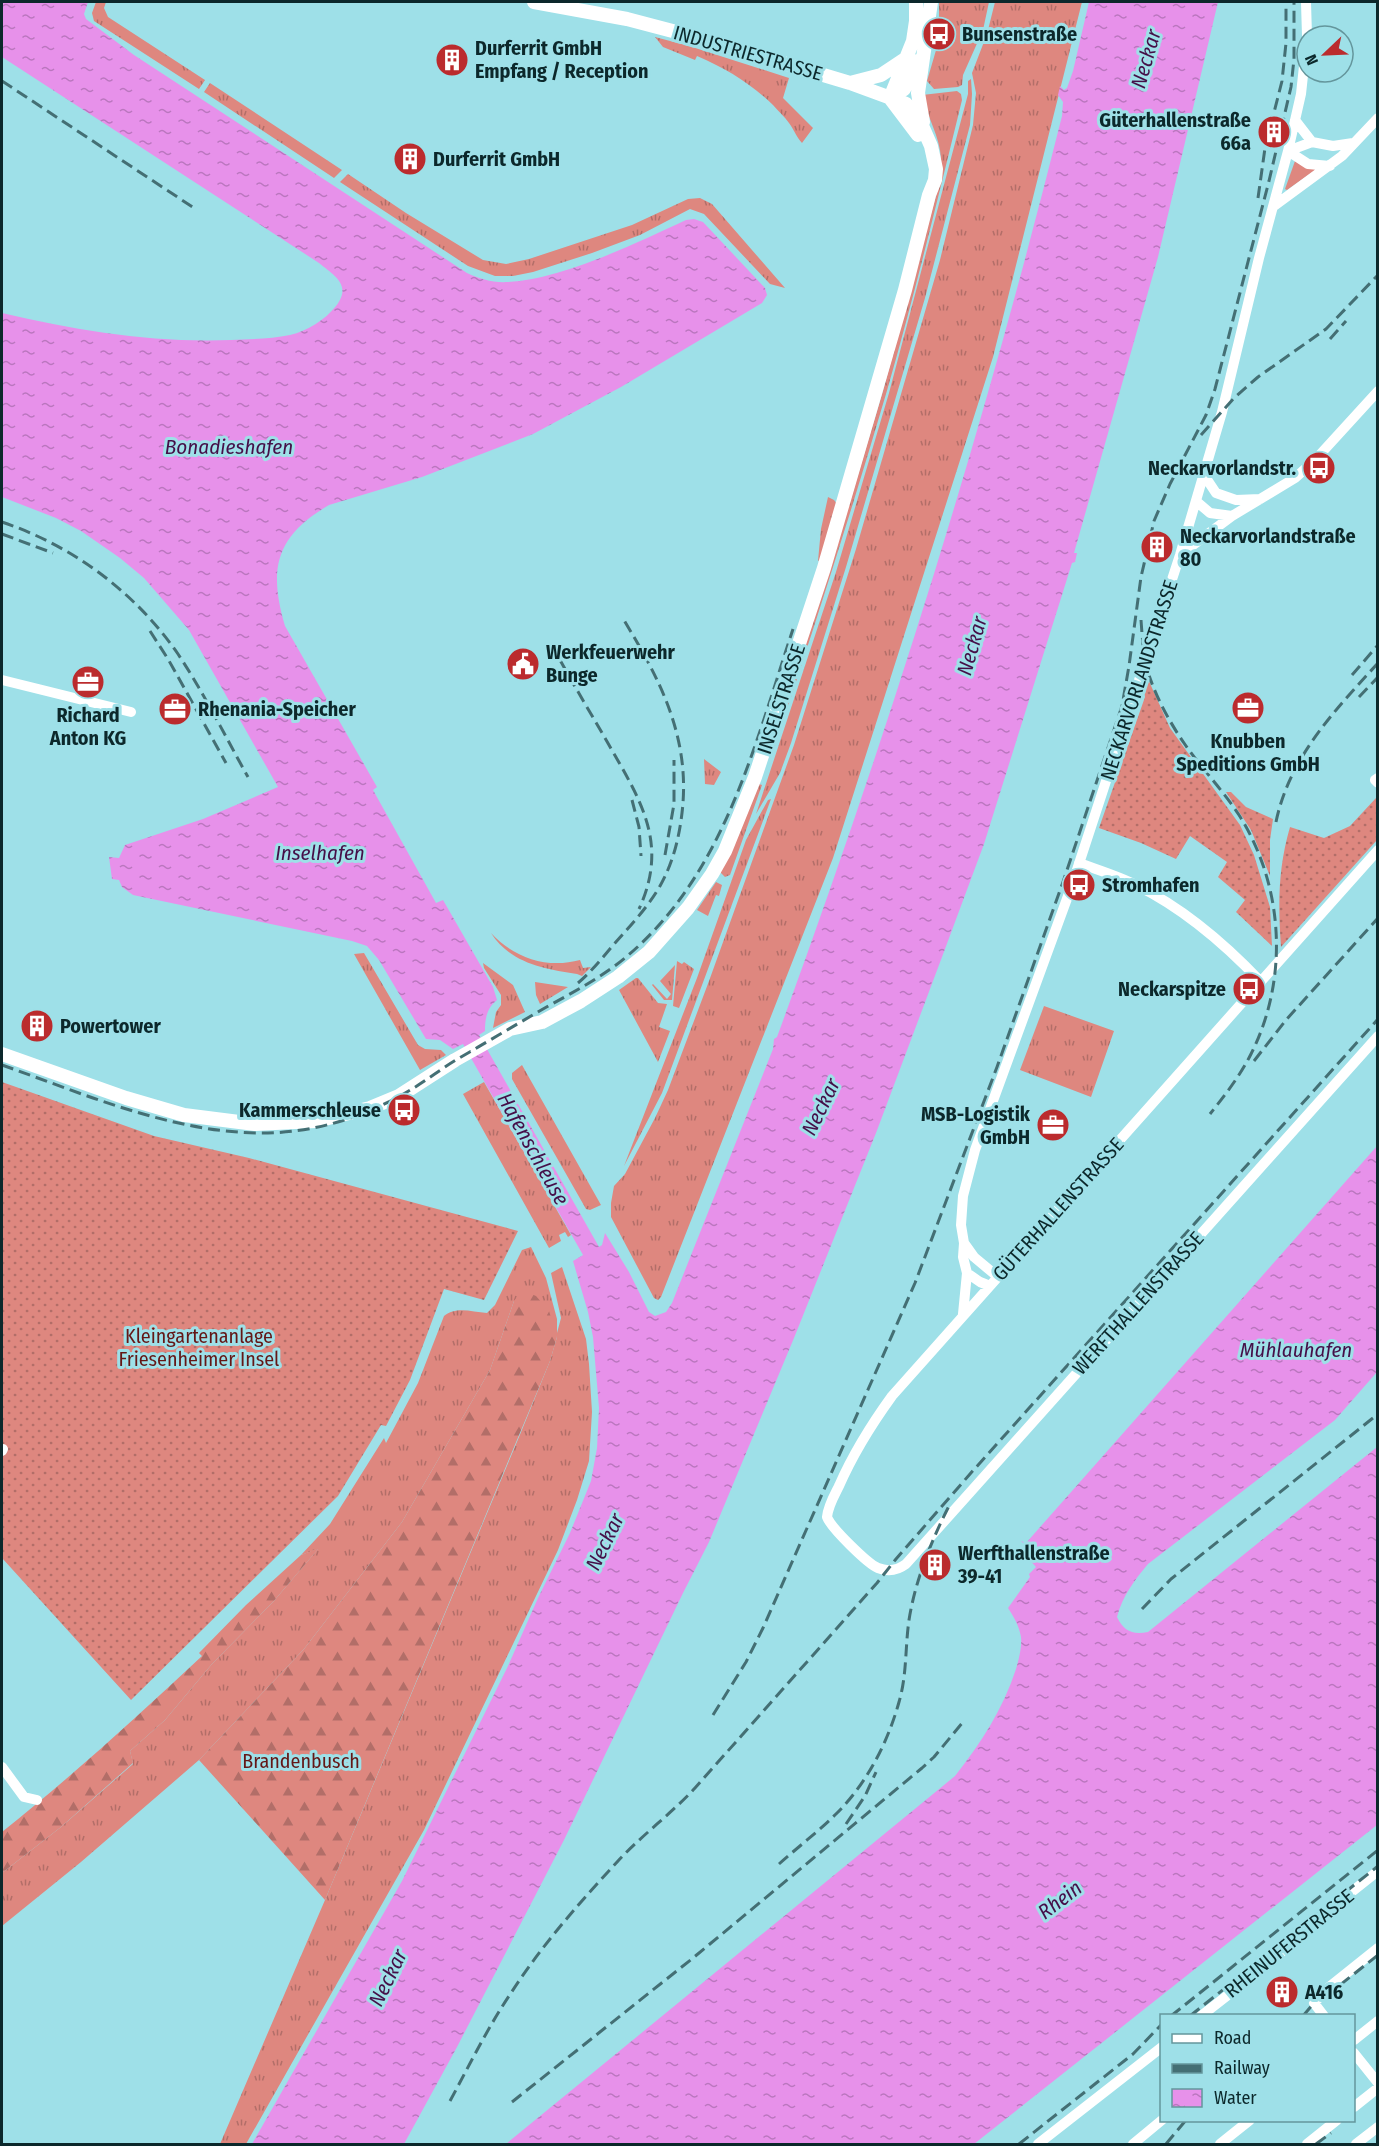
<svg xmlns="http://www.w3.org/2000/svg" width="1379" height="2146" font-family="'Fira Sans Condensed',sans-serif">
	<style>
		.grass { fill: url(#grass-tufts) }
		.forest { fill: url(#forest-firs) }
		.garden { fill: url(#garden-dots) }
		.water { fill: url(#water-ripples) }
		.lines { fill: none; stroke-linecap: round; stroke-linejoin: round }
		.minor { stroke: #fff; stroke-width: 10 }
		.tertiary { stroke: #fff; stroke-width: 14 }
		.rail { stroke: #446f74; stroke-width: 3; stroke-dasharray: 12 6; stroke-linecap: butt }
		.labels { text-anchor: middle; stroke-width: 6; stroke-linejoin: round; paint-order: stroke }
		.poi-label { font-size: 20px; font-weight: bold; fill: #0c282b; stroke: #9ee0e8; text-anchor: start }
		.street-label { font-size: 20px; fill: #0c282b; stroke: #9ee0e8 }
		.park-label { font-size: 20px; fill: #641716; stroke: #9ee0e8 }
		.water-label { font-size: 21px; font-style: italic; fill: #450f48; stroke: #9ee0e8 }
	</style>
	<defs>
		<pattern id="grass-tufts" width="24" height="20" patternUnits="userSpaceOnUse" patternTransform="scale(1.5)"><rect width="24" height="20" fill="#de877f"/><path d="M3 7l-1-3M5 7V3M7 7l1-3M15 17l-1-3M17 17v-4M19 17l1-3" fill="none" stroke="#b26e68"/></pattern>
		<pattern id="forest-firs" width="22" height="20" patternUnits="userSpaceOnUse" patternTransform="scale(1.5)"><rect width="22" height="20" fill="#de877f"/><path d="M5 1l3.5 6h-7zM16 11l3.5 6h-7z" fill="#b26e68"/></pattern>
		<pattern id="garden-dots" width="8" height="8" patternUnits="userSpaceOnUse" patternTransform="scale(1.5)"><rect width="8" height="8" fill="#de877f"/><path d="M2 2h.1M6 6h.1" fill="none" stroke="#b26e68" stroke-width="1.8" stroke-linecap="round"/></pattern>
		<pattern id="water-ripples" width="26" height="14" patternUnits="userSpaceOnUse" patternTransform="scale(1.5)"><rect width="26" height="14" fill="#e791ea"/><path d="M2 4q2-2 4 0t4 0M15 11q2-2 4 0t4 0" fill="none" stroke="#ba76be"/></pattern>
	</defs>
	<rect width="100%" height="100%" fill="#9ee0e8"/>
	<path class="grass" d="M96 2H106L104 8 108 17 205 80 199 89 94 21 92 13Z
		M939 2H989L983 30 963 75 962 85 958 87 934 89 927 81 939 40Z
		M995 2H1082L993 357 833 858 661 1297 658 1300 654 1298 611 1217V1203L614 1186 625 1174 655 1118 668 1090 709 981 794 745 856 549 940 260 973 125 976 93 972 73 987 34Z
		M655 37 689 46 789 78 783 98 813 128 802 143C796 136 794 130 789 123 785 117 778 111 773 105 750 83 727 69 697 56L695 60 663 47Z
		M971 79 972 94 970 125 925 298 846 567 791 743 780 773 756 814 836 572 889 393 968 94V81Z
		M210 83 342 170 334 178 204 92Z
		M957 91 961 94 962 100C938 198 914 297 886 394 851 513 813 631 774 749L771 748 852 495 883 391 937 192C938 181 942 169 941 159 940 136 927 117 922 95Z
		M1295 161 1317 169 1287 190 1285 189Z
		M348 174 406 213 483 260 506 264 529 259 632 225 688 199 700 198 712 204 785 288 770 284 704 214 690 209 640 235 592 253 533 272 513 276H495L468 266 340 182Z
		M828 497 834 500 837 504 821 559 818 561 821 529Z
		M704 759 721 772 714 785 705 784Z
		M759 784 762 785 730 875 725 877 721 873 720 870 738 836Z
		M771 799 662 1093 624 1166 697 978 746 840 768 800Z
		M716 882 722 885 719 896 716 895 708 916 697 910Z
		M491 933C514 958 547 969 580 960L583 968 591 967 582 976 577 974C544 969 510 963 491 933Z
		M364 953 418 1045 425 1049 441 1050 446 1055 420 1070 354 954Z
		M677 961 682 964 684 962 694 969 679 1008 673 1006Z
		M483 963 513 985 525 1012 493 1028 496 1012 501 1005V995L484 968Z
		M675 965 672 1000H664L652 985 653 984 667 999 671 994 660 981Z
		M636 978H638L658 1003 667 1004 659 1027 670 1031 658 1062 619 990Z
		M535 982 568 987 540 1004 536 995Z
		M1044 1006 1114 1031 1091 1097 1020 1070Z
		M522 1065 601 1205 590 1210 586 1209 512 1079V1073Z
		M484 1082 571 1235 568 1237 565 1232 559 1235 561 1241 549 1248 463 1094Z
		M531 1247 546 1278 557 1319V1333L561 1318 551 1273 562 1267 586 1339 589 1364 592 1412 589 1461 577 1500 558 1550 424 1830 246 2144H220L325 1900 519 1437 550 1361 557 1337 514 1301 490 1370 402 1522 304 1649 199 1760 81 1862 2 1926V1873L61 1827 133 1764 130 1751 165 1720 212 1664 273 1602 318 1549 301 1555 330 1524 384 1438 386 1443 418 1383 444 1316C456 1306 472 1312 487 1313L495 1305 522 1250Z"/>
	<path class="forest" d="M522 1290 536 1296 549 1311 557 1337 550 1361 325 1900 199 1760 304 1649 402 1522 490 1370 514 1301Z
		M319 1548 273 1602 212 1664 165 1720 130 1751 133 1763 61 1827 2 1873V1832C71 1777 137 1717 202 1656L199 1653 246 1605 301 1555Z"/>
	<path class="garden" d="M1148 679 1170 728 1240 825 1254 855 1270 907 1272 946 1236 912 1245 900 1218 877 1227 862 1190 836 1176 859 1141 843 1099 828 1145 697 1144 689Z
		M1226 792H1231L1246 807 1273 819 1270 840V876L1251 830Z
		M1376 798 1377 840 1281 947C1278 905 1278 868 1290 827L1324 838 1350 826Z
		M2 1082 154 1136 249 1158 518 1231 484 1300 444 1289 410 1380 386 1426 381 1425 338 1496 131 1700 2 1558Z"/>
	<path class="water" d="M2 2H88L84 14 86 19 134 55 467 273C480 279 493 283 508 282 563 279 636 243 686 220L694 219 703 222 765 288 767 295 762 303 621 387 533 434 422 477 329 505C276 536 268 568 285 626L377 787 373 790 436 903 443 900 493 987 497 1000C487 1008 485 1018 485 1031L479 1035 599 1247 602 1245 605 1233 629 1272 649 1312 655 1316 666 1312 672 1303 773 1049 774 1039 777 1037C888 735 984 429 1062 116L1063 102 1058 95 1060 86 1064 90 1067 88 1073 71 1089 2H1218L1158 257 1074 553H1077L1075 562 1072 563 984 844 942 957 876 1133 794 1338 709 1542 683 1593 564 1840 457 2047 404 2144H252L402 1881 508 1666 538 1598 570 1533 591 1481 597 1448 599 1408 593 1337 588 1312 573 1261 583 1255 463 1044 453 1049 440 1040 426 1039 379 960 367 946 352 941 133 895 122 887 119 880 112 879 109 857 119 858 125 845 203 819 278 787 189 630 144 578 120 558 81 531 56 518 2 497V313C78 331 153 343 231 340 251 339 271 339 290 335 307 331 325 320 336 306 352 285 335 276 319 263L2 57Z
		M1377 1146V1372L1335 1420 1148 1564C1134 1581 1123 1595 1117 1617 1124 1631 1132 1635 1148 1632L1377 1447V1825L974 2144H506L955 1776C981 1743 1003 1709 1016 1669 1019 1659 1022 1647 1021 1637 1019 1626 1014 1617 1008 1608L1030 1577 1029 1574 1036 1567 1027 1557 1032 1551 1021 1541 1026 1543Z"/>
	<g class="lines">
		<path class="minor" d="M1306 2 1307 36
			M1295 120 1312 142
			M1288 151 1312 142 1333 146 1353 143
			M1288 151 1308 164 1330 166
			M1274 206 1342 156 1378 118
			M1204 475 1216 493 1236 500 1260 499
			M1196 501 1210 513 1232 516
			M1181 554 1232 516 1295 478 1315 460 1378 391
			M2 680 131 712
			M1378 778 1375 780 1378 783
			M1378 850 892 1396C871 1425 853 1454 839 1486 834 1496 828 1506 827 1517 831 1528 868 1564 878 1568 888 1572 898 1570 906 1564L1378 1036
			M1079 863C1098 870 1118 876 1136 885 1183 908 1225 944 1261 982
			M964 1243 974 1257 998 1277
			M990 1286 980 1282 967 1273 963 1257 964 1243 961 1225 963 1196 975 1150 1072 885 1180 555 1222 412 1259 258 1288 151 1301 94 1307 38
			M963 1314 967 1273
			M2 1451 3 1449
			M2 1767 24 1797 37 1800
			M1201 2016 1273 1960 1325 1913 1378 1871
			M1324 2016 1314 2003 1328 1988 1378 1948
			M1354 2040 1378 2021
			M1354 2053 1378 2083
			M1354 2107 1378 2088
			M1038 2144 1162 2047
			M1133 2144 1162 2120
			M1220 2144 1250 2120
			M1307 2144 1337 2120
			M1356 2144 1378 2127"/>
		<path class="tertiary" d="M850 83 881 75 905 59
			M890 98 918 135
			M890 98 913 41 916 21V2
			M890 98 904 89 918 61
			M923 122 918 93 931 2
			M2 1054 126 1098 184 1115 255 1124 316 1121 370 1108 399 1096 455 1060 510 1029 542 1022 581 1001 618 977 649 952 688 908 712 874 725 851 755 777 824 568 905 290 929 195 935 180 936 169 931 146 920 121 906 104 899 101 850 83 703 39 627 19 534 2"/>
		<path class="rail" d="M2 81 197 210
			M1258 198 1265 148 1282 81 1286 43V2
			M1330 339 1346 321
			M1201 435 1234 398 1258 377 1326 329 1378 275
			M2 522C73 546 135 592 178 654 204 693 225 736 248 777
			M2 534 53 553
			M1141 620C1142 634 1143 648 1145 661 1151 688 1168 720 1184 743 1201 768 1222 789 1239 815 1284 886 1289 979 1251 1054 1240 1076 1225 1095 1210 1114
			M150 631 168 659 226 763
			M560 660C576 689 593 717 609 745 641 801 669 844 639 909
			M1352 675 1378 645
			M1359 697 1378 677
			M632 800 639 827 641 856
			M1276 822C1289 758 1335 710 1378 663
			M665 855 674 804V760
			M578 983C592 971 603 957 615 943 631 925 648 907 660 886 673 863 679 838 682 813 691 738 660 679 622 617
			M1254 1061 1286 1020 1378 918
			M2 1065C84 1094 168 1131 256 1133 312 1134 364 1118 412 1089 427 1080 441 1069 456 1060 485 1043 514 1026 543 1009 568 995 593 982 616 965 722 884 753 750 793 629
			M1142 1609 1171 1579 1378 1414
			M713 1715 746 1662 763 1628 915 1283 997 1067 1063 882 1122 706 1129 666 1141 577 1154 521 1170 484 1206 415 1215 389 1269 181 1291 87 1294 59V2
			M846 1824 865 1796 876 1772
			M779 1864C798 1847 819 1831 837 1813 867 1783 888 1742 899 1702 907 1675 905 1648 909 1620 915 1581 932 1539 950 1504
			M1326 1996 1378 1955
			M1171 2016 1378 1850
			M1190 2016 1378 1866
			M1303 2016 1314 2003
			M450 2101C470 2064 488 2027 511 1993 542 1945 580 1902 618 1861 642 1835 671 1814 695 1788L877 1583 896 1559 970 1474 1378 1019
			M512 2102 693 1958 922 1768 934 1757 963 1722
			M1019 2144 1133 2054 1162 2024
			M1166 2144 1186 2120
			M1316 2144 1331 2133"/>
	</g>
	<defs>
		<g id="bus-disc" transform="scale(1.725)"><circle r="9.5" fill="#bb2b2d" stroke="#9ee0e8"/><path d="M-5-6H5V4H4V6H2V4H-2V6H-4V4H-5ZM-3.5-4V0h7V-4ZM-3.5 1.2v1.5H-2V1.2ZM2 1.2v1.5H3.5V1.2Z" fill="#fff"/></g>
		<g id="building-disc" transform="scale(1.725)"><circle r="9.5" fill="#bb2b2d" stroke="#9ee0e8"/><path d="M-4-6H4V6H1V3H-1V6H-4ZM-2.5-4.3h1.7v1.8h-1.7ZM.8-4.3h1.7v1.8H.8ZM-2.5-1h1.7V.8h-1.7ZM.8-1h1.7V.8H.8Z" fill="#fff"/></g>
		<g id="civic-disc" transform="scale(1.725)"><circle r="9.5" fill="#bb2b2d" stroke="#9ee0e8"/><path d="M-.6-6.5H3V-4.5H.6V-3L4-1V1h2V6H-6V1h2V-1L-.6-3ZM-1.2 2.5V6h2.4V2.5Z" fill="#fff"/></g>
		<g id="office-disc" transform="scale(1.725)"><circle r="9.5" fill="#bb2b2d" stroke="#9ee0e8"/><path d="M-6-3h4V-5.5h4V-3h4V5H-6ZM-1-4.5V-3h2v-1.5ZM-6 0V1H6V0Z" fill="#fff"/></g>
	</defs>
	<g fill-rule="evenodd">
		<use href="#bus-disc" x="939" y="34"/>
		<use href="#building-disc" x="452" y="60"/>
		<use href="#building-disc" x="1274" y="132"/>
		<use href="#building-disc" x="410" y="159"/>
		<use href="#bus-disc" x="1319" y="468"/>
		<use href="#building-disc" x="1157" y="547"/>
		<use href="#civic-disc" x="523" y="664"/>
		<use href="#office-disc" x="88" y="682"/>
		<use href="#office-disc" x="1248" y="708"/>
		<use href="#office-disc" x="175" y="709"/>
		<use href="#bus-disc" x="1079" y="885"/>
		<use href="#bus-disc" x="1249" y="989"/>
		<use href="#building-disc" x="37" y="1026"/>
		<use href="#bus-disc" x="404" y="1110"/>
		<use href="#office-disc" x="1053" y="1125"/>
		<use href="#building-disc" x="935" y="1565"/>
		<use href="#building-disc" x="1282" y="1992"/>
	</g>
	<g class="labels">
		<g class="poi-label">
			<text x="962" y="41">Bunsenstraße</text>
			<text x="475" y="55">Durferrit GmbH<tspan x="475" dy="23">Empfang / Reception</tspan></text>
			<text x="1251" y="127" text-anchor="end">Güterhallenstraße<tspan x="1251" dy="23">66a</tspan></text>
			<text x="433" y="166">Durferrit GmbH</text>
			<text x="1296" y="475" text-anchor="end">Neckarvorlandstr.</text>
			<text x="1180" y="543">Neckarvorlandstraße<tspan x="1180" dy="23">80</tspan></text>
			<text x="546" y="659">Werkfeuerwehr<tspan x="546" dy="23">Bunge</tspan></text>
			<text x="198" y="716">Rhenania-Speicher</text>
			<text x="88" y="722" text-anchor="middle">Richard<tspan x="88" dy="23">Anton KG</tspan></text>
			<text x="1248" y="748" text-anchor="middle">Knubben<tspan x="1248" dy="23">Speditions GmbH</tspan></text>
			<text x="1102" y="892">Stromhafen</text>
			<text x="1226" y="996" text-anchor="end">Neckarspitze</text>
			<text x="60" y="1033">Powertower</text>
			<text x="381" y="1117" text-anchor="end">Kammerschleuse</text>
			<text x="1030" y="1121" text-anchor="end">MSB-Logistik<tspan x="1030" dy="23">GmbH</tspan></text>
			<text x="958" y="1560">Werfthallenstraße<tspan x="958" dy="23">39-41</tspan></text>
			<text x="1305" y="1999">A416</text>
		</g>
		<g class="street-label">
			<text transform="translate(748 53) rotate(16)" y="7">INDUSTRIESTRASSE</text>
			<text transform="translate(1139 680) rotate(-72)" y="7">NECKARVORLANDSTRASSE</text>
			<text transform="translate(781 699) rotate(-72)" y="7">INSELSTRASSE</text>
			<text transform="translate(1058 1209) rotate(-48)" y="7">GÜTERHALLENSTRASSE</text>
			<text transform="translate(1138 1303) rotate(-48)" y="7">WERFTHALLENSTRASSE</text>
			<text transform="translate(1289 1943) rotate(-39)" y="7">RHEINUFERSTRASSE</text>
		</g>
		<g class="park-label">
			<text x="199" y="1343">Kleingartenanlage<tspan x="199" dy="23">Friesenheimer Insel</tspan></text>
			<text x="301" y="1768">Brandenbusch</text>
		</g>
		<g class="water-label">
			<text transform="translate(1146 59) rotate(-74)" y="7">Neckar</text>
			<text x="229" y="454">Bonadieshafen</text>
			<text transform="translate(972 646) rotate(-74)" y="7">Neckar</text>
			<text x="320" y="860">Inselhafen</text>
			<text transform="translate(821 1107) rotate(-64)" y="7">Neckar</text>
			<text transform="translate(533 1149) rotate(61)" y="7">Hafenschleuse</text>
			<text x="1296" y="1357">Mühlauhafen</text>
			<text transform="translate(605 1542) rotate(-64)" y="7">Neckar</text>
			<text transform="translate(1060 1900) rotate(-37)" y="7">Rhein</text>
			<text transform="translate(388 1978) rotate(-64)" y="7">Neckar</text>
		</g>
	</g>
	<rect width="1379" height="2146" fill="none" stroke="#0c282b" stroke-width="6"/>
	<rect x="1160" y="2014" width="195" height="108" fill="#9ee0e8" stroke="#64969c" stroke-width="1.5"/>
	<rect x="1172" y="2034" width="30" height="9" fill="#ffffff" stroke="#64969c" stroke-width="1.5"/>
	<text x="1214" y="2044" font-size="18" fill="#0c282b">Road</text>
	<rect x="1172" y="2064" width="30" height="9" fill="#446f74" stroke="#64969c" stroke-width="1.5"/>
	<text x="1214" y="2074" font-size="18" fill="#0c282b">Railway</text>
	<rect x="1172" y="2089" width="30" height="18" fill="url(#water-ripples)" stroke="#64969c" stroke-width="1.5"/>
	<text x="1214" y="2104" font-size="18" fill="#0c282b">Water</text>
	<g transform="translate(1325 54) rotate(247)"><circle r="28" fill="#9ee0e8" stroke="#64969c" stroke-width="1.5"/>
	<path d="M0-4.5L10 22L0 15L-10 22Z" fill="#bb2b2d"/>
	<text y="-9" font-size="16" font-weight="bold" text-anchor="middle" fill="#0c282b">N</text>
	</g>
</svg>
